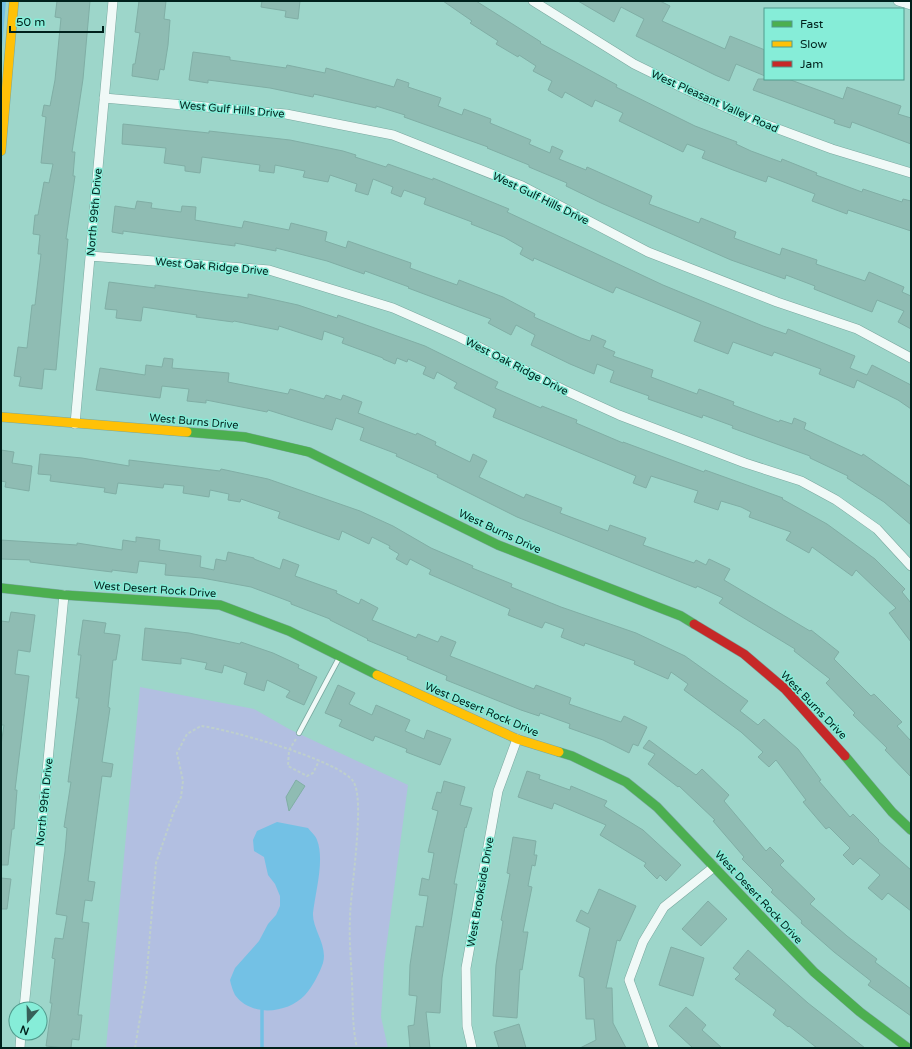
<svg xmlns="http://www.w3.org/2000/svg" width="912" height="1049" font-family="'Varela Round',sans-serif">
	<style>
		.green { fill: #b2bfe1 }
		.water { fill: #73c1e5 }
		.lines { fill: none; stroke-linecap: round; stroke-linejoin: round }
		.stream { stroke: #73c1e5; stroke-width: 3.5 }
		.building { fill: #8fbcb3; stroke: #80aea5 }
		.lane-casing { stroke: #79a89f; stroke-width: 6 }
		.street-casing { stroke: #79a89f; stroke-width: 10 }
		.fast-casing { stroke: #79a89f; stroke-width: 10 }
		.slow-casing { stroke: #79a89f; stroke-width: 10 }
		.jam-casing { stroke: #79a89f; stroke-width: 10 }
		.path { stroke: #becfcc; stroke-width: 2; stroke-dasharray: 3 2; stroke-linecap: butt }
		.lane { stroke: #f0f9f7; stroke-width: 4.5 }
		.street { stroke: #f0f9f7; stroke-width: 9 }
		.fast { stroke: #4caf50; stroke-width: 9 }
		.slow { stroke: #ffc107; stroke-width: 9 }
		.jam { stroke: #c62828; stroke-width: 9 }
		.labels { text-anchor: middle; stroke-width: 3; stroke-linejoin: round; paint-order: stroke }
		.street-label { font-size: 11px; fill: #00211c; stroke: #86edd8 }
	</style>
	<rect width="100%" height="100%" fill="#9dd6ca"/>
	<path class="green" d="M140 687 254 709 289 729 408 785 384 964 381 1017 388 1048H106Z"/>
	<path class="water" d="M1 1H6L1 59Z
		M277 822 308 828C311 832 316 836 317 840 325 860 315 893 313 913 312 929 328 945 323 963 319 974 313 986 305 995 287 1014 251 1017 235 995 233 991 231 985 230 980L235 968 259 941 268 924 276 915 280 906V896L275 884 268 875 264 857 254 851 253 840 257 831Z"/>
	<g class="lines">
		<path class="stream" d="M262 1048V1010"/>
	</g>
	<path class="building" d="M57 1H90L83 79 72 152H75L73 176H75L66 239H68L56 370 44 369 42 389 19 386 21 377 14 376 18 347 27 348 32 305H35L41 254H38L40 235 33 234 35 215H38L44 182 49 183 53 164 41 163 46 117 42 116 44 105 50 106 55 80 61 18 55 17Z
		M139 1H166L164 19 170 20 168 45 164 70 160 69 158 80 132 76 133 64H135L140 33 135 32Z
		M262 1H300L298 19 285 17 286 11 261 7Z
		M443 1H476L541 42 540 43 617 85 616 87 695 126 737 142 736 144 751 151 781 162 782 159 817 173 816 175 862 192 863 189 902 202 903 199 911 201V231L848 210 847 214 812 201 815 194 768 176 766 182 733 170 702 158 705 151 687 144 683 152 619 121 623 113 595 100 592 107 565 92 562 98 548 90 552 81 533 71 536 66 519 55 518 57 496 44 498 41 470 23 472 21Z
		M578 1H660L670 6 662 21 725 49 730 36 765 50V76L736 64 729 81 715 75 636 36 644 19 621 7 614 22Z
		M193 52 230 57V60L286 68 287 65 325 73 326 68 394 87 397 79 409 83 408 87 441 98 438 106 462 115 464 109 491 119 490 123 531 140 529 144 550 153 552 146 563 151 559 159 586 170 587 167 652 196 649 204 699 223 701 218 736 232 734 238 780 255 782 248 817 260 816 264 865 281 869 272 904 287 902 292 911 296V329L898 322 904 311 877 300 872 312 814 289 815 286 786 275 785 279 731 260 601 203 566 186 567 183 529 167V165L487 148 488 147 404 117 405 115 376 106V108L314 94 313 97 270 88 208 80V83L189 80Z
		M758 79H788L843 99 847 87 901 106 898 114 911 118V144L852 122 850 128 834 123 835 120 753 90Z
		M123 124 209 133V131L290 140 343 151 356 155 355 157 386 167 388 164 433 180V178L509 209 507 212 663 285 763 326 786 334 788 329 855 356 850 368 867 375 872 365 911 385V409L898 400 857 380 854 388 819 374 821 369 774 352 772 356 733 342 728 354 694 341 701 322 616 287 613 293 534 258 533 261 520 254 523 248 504 237 471 224 472 222 424 204 426 198 404 190 401 197 391 193 393 187 373 179 368 195 355 191 357 184 330 175 328 182 303 177 305 171 275 165 274 173 259 171 260 165 202 157 200 173 185 171V166L164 163 166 148 122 144Z
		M137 201 152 203 151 208 181 212 182 206 196 207 195 220 242 228 244 221 289 230 291 223 327 232 325 241 346 248 348 241 411 263 410 268 457 285 459 280 503 297 535 314 534 317 581 338 590 341 592 335 606 341 603 347 615 352 613 356 653 370 651 377 697 394 699 389 734 402 733 405 779 422 780 420 792 424 794 418 806 423 804 429 862 456 863 454 911 487V525L884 502 847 478 848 476 810 458V456L732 428 733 426 703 415 702 418 648 399 649 396 610 382 614 371 597 364 594 374 570 364 531 345 535 335 516 325 511 335 488 323 491 319 408 288 409 287 365 271 364 274 327 261 276 248V251L235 243V246L123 231V234L112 232 115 206 135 209Z
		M109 282 155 288V285L248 298V294L298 305 337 318 338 315 425 346 498 382 495 388 541 408 542 406 577 420 576 423 623 443V442L704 472 705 470 783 498 782 499 827 524 875 559 905 589 902 592 911 603V642L889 613 896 608 856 570 852 576 812 547 809 553 786 540 791 532 749 517 751 512 741 507 721 501 718 510 694 502 698 491 651 476 646 488 633 483 636 476 493 417 496 409 454 388 457 383 437 372 434 379 423 374 426 367 408 359 407 362 397 358 395 364 383 359V358L342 343 344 338 324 331 322 340 279 326 278 330 234 321 233 322 196 317 197 315 143 307 141 321 116 318 117 310 105 309Z
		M164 358 173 359 172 368 229 373 228 382 288 394 290 389 324 399 326 395 341 400 343 395 362 402 358 413 416 435 417 433 436 442 435 445 470 462 473 454 487 461 479 477 524 498 526 494 562 508 560 513 608 531 610 525 646 538 643 545 694 563 696 560 706 565 709 559 730 569 724 580 810 631 811 630 839 652 834 659 871 696 874 694 902 722 897 726 911 741V777L885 750 887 748 853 715 855 713 826 683 830 679 794 651 795 649 719 603 723 598 697 586 696 588 517 517 437 477 438 475 396 456 397 454 360 440 364 428 336 418 332 430 268 410 267 412 206 400V403L187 401 189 389 162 386 160 398 96 390 100 368 145 375 146 365 162 367Z
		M1 450 14 452 12 463 32 466 29 491 5 487 6 482 1 481Z
		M40 454 82 458 129 466V460L220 471 221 469 268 479 360 511 393 526 431 548 473 566 472 568 512 584 511 587 561 607 636 633 685 656 748 701 740 711 758 725 764 719 798 749 821 780 819 781 850 817 853 814 879 840 878 841 911 870V911L888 893 882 900 868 888 880 875 860 858 853 865 843 855 850 848 829 827 826 829 803 802 806 800 776 760 769 767 758 757 763 752 741 732 684 690 688 684 671 672 668 679 634 664 635 661 585 643 584 646 561 637 564 629 545 622 542 628 508 615 510 609 429 574 431 570 410 559 407 565 396 559 399 554 389 548 390 546 372 537 369 544 342 531 339 540 278 518 280 512 241 499 240 502 228 500 229 494 210 490 209 497 183 493 184 486 164 484 163 488 118 483 116 494 104 492 105 488 50 481 51 475 38 474Z
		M136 537 160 540 159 550 201 556 200 567 214 570 216 559 226 561 228 552 254 558V559L280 569 283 559 299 565 295 576 337 591 336 593 359 604 361 599 378 608 372 620 416 638 418 634 438 642 441 636 456 642 450 656 534 689 536 685 571 698 569 704 621 722 624 716 647 727 638 746 633 744 629 753 603 740 569 728 570 724 540 713 539 716 521 710 446 680 447 676 407 659 408 657 367 640 368 639 330 620V619L291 604V602L251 587 202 578 165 575 166 564 139 561 137 573 112 570V572L30 562V560L1 559V540L77 545V543L122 550 123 540 136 542Z
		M11 612 35 615 30 652 18 650 15 674 29 676 15 790H17L14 829H12L8 865H1V745L4 725H1V621L9 622Z
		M83 620 106 623 104 633 120 635 116 660H113L108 707 110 708 102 762 113 764 111 777 102 776 88 881 95 882 92 901 85 900 82 922 89 923 78 1015H82L79 1040 72 1039 71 1048H66L46 1046 52 1003H50L55 959 52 958 55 938 63 939 67 916 56 914 65 852 67 828 64 827 71 782H68L79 698H76L81 655H78Z
		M145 628 189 633 240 644 241 642 273 653 299 665 298 668 317 677 304 705 286 697 290 691 267 680 264 691 244 684 247 673 224 665 222 673 205 669 207 663 181 658V664L142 660Z
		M338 685 355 693 349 704 372 715 376 705 410 720 405 731 424 739 427 730 451 739 440 765 406 752 407 749 375 736 373 741 339 726 342 720 325 713Z
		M649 740 696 775 702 769 729 795 724 801 766 851 770 847 784 861 780 865 815 899 810 904 847 936 877 959 875 962 911 989V1016L868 985 871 981 834 952 801 923 802 921 771 892 773 890 742 859 744 857 713 821 715 820 679 786 678 787 648 764 655 754 643 748Z
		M527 771 540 775 539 779 570 790 571 786 607 801 604 806 643 830 681 865 666 881 660 875 657 879 644 866 646 863 600 835 606 825 554 803 552 809 518 797Z
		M296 780 305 786 289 811 286 797Z
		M444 781 465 787 460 805 472 808 466 828 465 827 454 884H457L442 978 440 1013 426 1012 430 1048H410L408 1026 414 1025 417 996 409 995 410 965 416 926 423 927 428 896 419 895 422 878 429 880 434 853 428 852 438 811 432 809 437 792 441 793Z
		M513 837 536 841 534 855H537L535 866 532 865 528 886 532 887 523 932H528L522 970 520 969 517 1018 493 1016 496 965 503 921 501 920 510 874 507 873Z
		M1 878 11 879 7 909H1Z
		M599 889 636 906 620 941 617 940 606 988H612L613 1023 626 1048H580L596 1040 594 1019H586L584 978 579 976 590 928 576 921 581 910 588 914Z
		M708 901 727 919 701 946 682 929Z
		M671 947 704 958 693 996 659 985Z
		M748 950 808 1003 865 1048H817L789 1026 788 1027 773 1015 776 1010 735 979 740 974 733 968Z
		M686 1007 706 1025 702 1030 722 1048H693L669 1026Z
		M519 1024 526 1048H499L494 1032Z"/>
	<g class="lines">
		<g class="lane-casing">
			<path id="lane" d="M299 733 339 658"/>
		</g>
		<g class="street-casing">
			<path id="street" d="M533 1 634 64 687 90 754 120 832 149 911 173
				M898 1 911 5
				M104 98 286 114 393 135 522 186 648 252 777 302 857 329 911 358
				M90 256 269 270 393 308 459 337 564 390 619 415 745 463 801 481 836 500 877 529 911 566
				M75 424 113 1
				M24 1009 64 595
				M20 1048 21 1033
				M472 1048 467 1026 466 968 498 791 517 739
				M654 1048 629 980 643 942 664 907 714 867"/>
		</g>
		<g class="fast-casing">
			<path id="fast" d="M187 432 245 437 309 452 498 545 681 616 694 624
				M1 588 64 595 220 605 289 631 377 675
				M559 752 572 756 626 782 657 807 814 972 860 1012 908 1048
				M845 756 892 812 911 830"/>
		</g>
		<g class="slow-casing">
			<path id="slow" d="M1 151 14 1
				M1 417 187 432
				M377 675 517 739 559 752"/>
		</g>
		<g class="jam-casing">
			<path id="jam" d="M694 624 744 654 785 689 845 756"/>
		</g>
		<path class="path" d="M296 739 289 750 288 766 307 776 313 773 319 761
			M135 1048 146 982 156 863 174 811 181 797 183 781 177 753 187 734 201 726C228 729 338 760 353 781 366 798 350 893 350 919 349 940 351 961 352 982 353 1005 352 1026 357 1048"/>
		<use href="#lane" class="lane"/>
		<use href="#street" class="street"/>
		<use href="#fast" class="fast"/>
		<use href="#slow" class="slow"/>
		<use href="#jam" class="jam"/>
	</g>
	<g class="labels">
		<g class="street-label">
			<text transform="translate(715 101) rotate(24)" y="4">West Pleasant Valley Road</text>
			<text transform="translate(232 109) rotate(5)" y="4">West Gulf Hills Drive</text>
			<text transform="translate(541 198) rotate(26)" y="4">West Gulf Hills Drive</text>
			<text transform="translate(94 212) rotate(-85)" y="4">North 99th Drive</text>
			<text transform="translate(212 266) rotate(5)" y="4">West Oak Ridge Drive</text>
			<text transform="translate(517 366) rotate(27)" y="4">West Oak Ridge Drive</text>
			<text transform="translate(194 421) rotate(5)" y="4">West Burns Drive</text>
			<text transform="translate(500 531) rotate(25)" y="4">West Burns Drive</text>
			<text transform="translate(155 589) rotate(4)" y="4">West Desert Rock Drive</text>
			<text transform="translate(814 705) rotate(46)" y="4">West Burns Drive</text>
			<text transform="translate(482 709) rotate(23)" y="4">West Desert Rock Drive</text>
			<text transform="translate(44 802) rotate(-84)" y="4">North 99th Drive</text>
			<text transform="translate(480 892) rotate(-80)" y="4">West Brookside Drive</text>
			<text transform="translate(759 897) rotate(47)" y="4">West Desert Rock Drive</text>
		</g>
	</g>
	<rect width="912" height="1049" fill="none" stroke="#00211c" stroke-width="4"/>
	<rect x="764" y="8" width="140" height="72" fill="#86edd8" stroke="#509b8d"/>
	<rect x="772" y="21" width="20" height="6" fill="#4caf50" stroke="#509b8d"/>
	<text x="800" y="28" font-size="12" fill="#00211c">Fast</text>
	<rect x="772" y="41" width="20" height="6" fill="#ffc107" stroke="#509b8d"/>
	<text x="800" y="48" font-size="12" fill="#00211c">Slow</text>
	<rect x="772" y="61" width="20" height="6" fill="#c62828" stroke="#509b8d"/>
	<text x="800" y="68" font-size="12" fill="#00211c">Jam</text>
	<g transform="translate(28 1021) rotate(200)"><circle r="19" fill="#86edd8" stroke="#509b8d"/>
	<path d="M0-3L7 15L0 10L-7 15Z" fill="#376059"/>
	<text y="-6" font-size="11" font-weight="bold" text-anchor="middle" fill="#00211c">N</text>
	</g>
	<path d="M10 26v6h93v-6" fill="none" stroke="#00211c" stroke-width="2"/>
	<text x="16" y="26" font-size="12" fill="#00211c" stroke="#86edd8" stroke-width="3" paint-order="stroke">50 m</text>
</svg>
